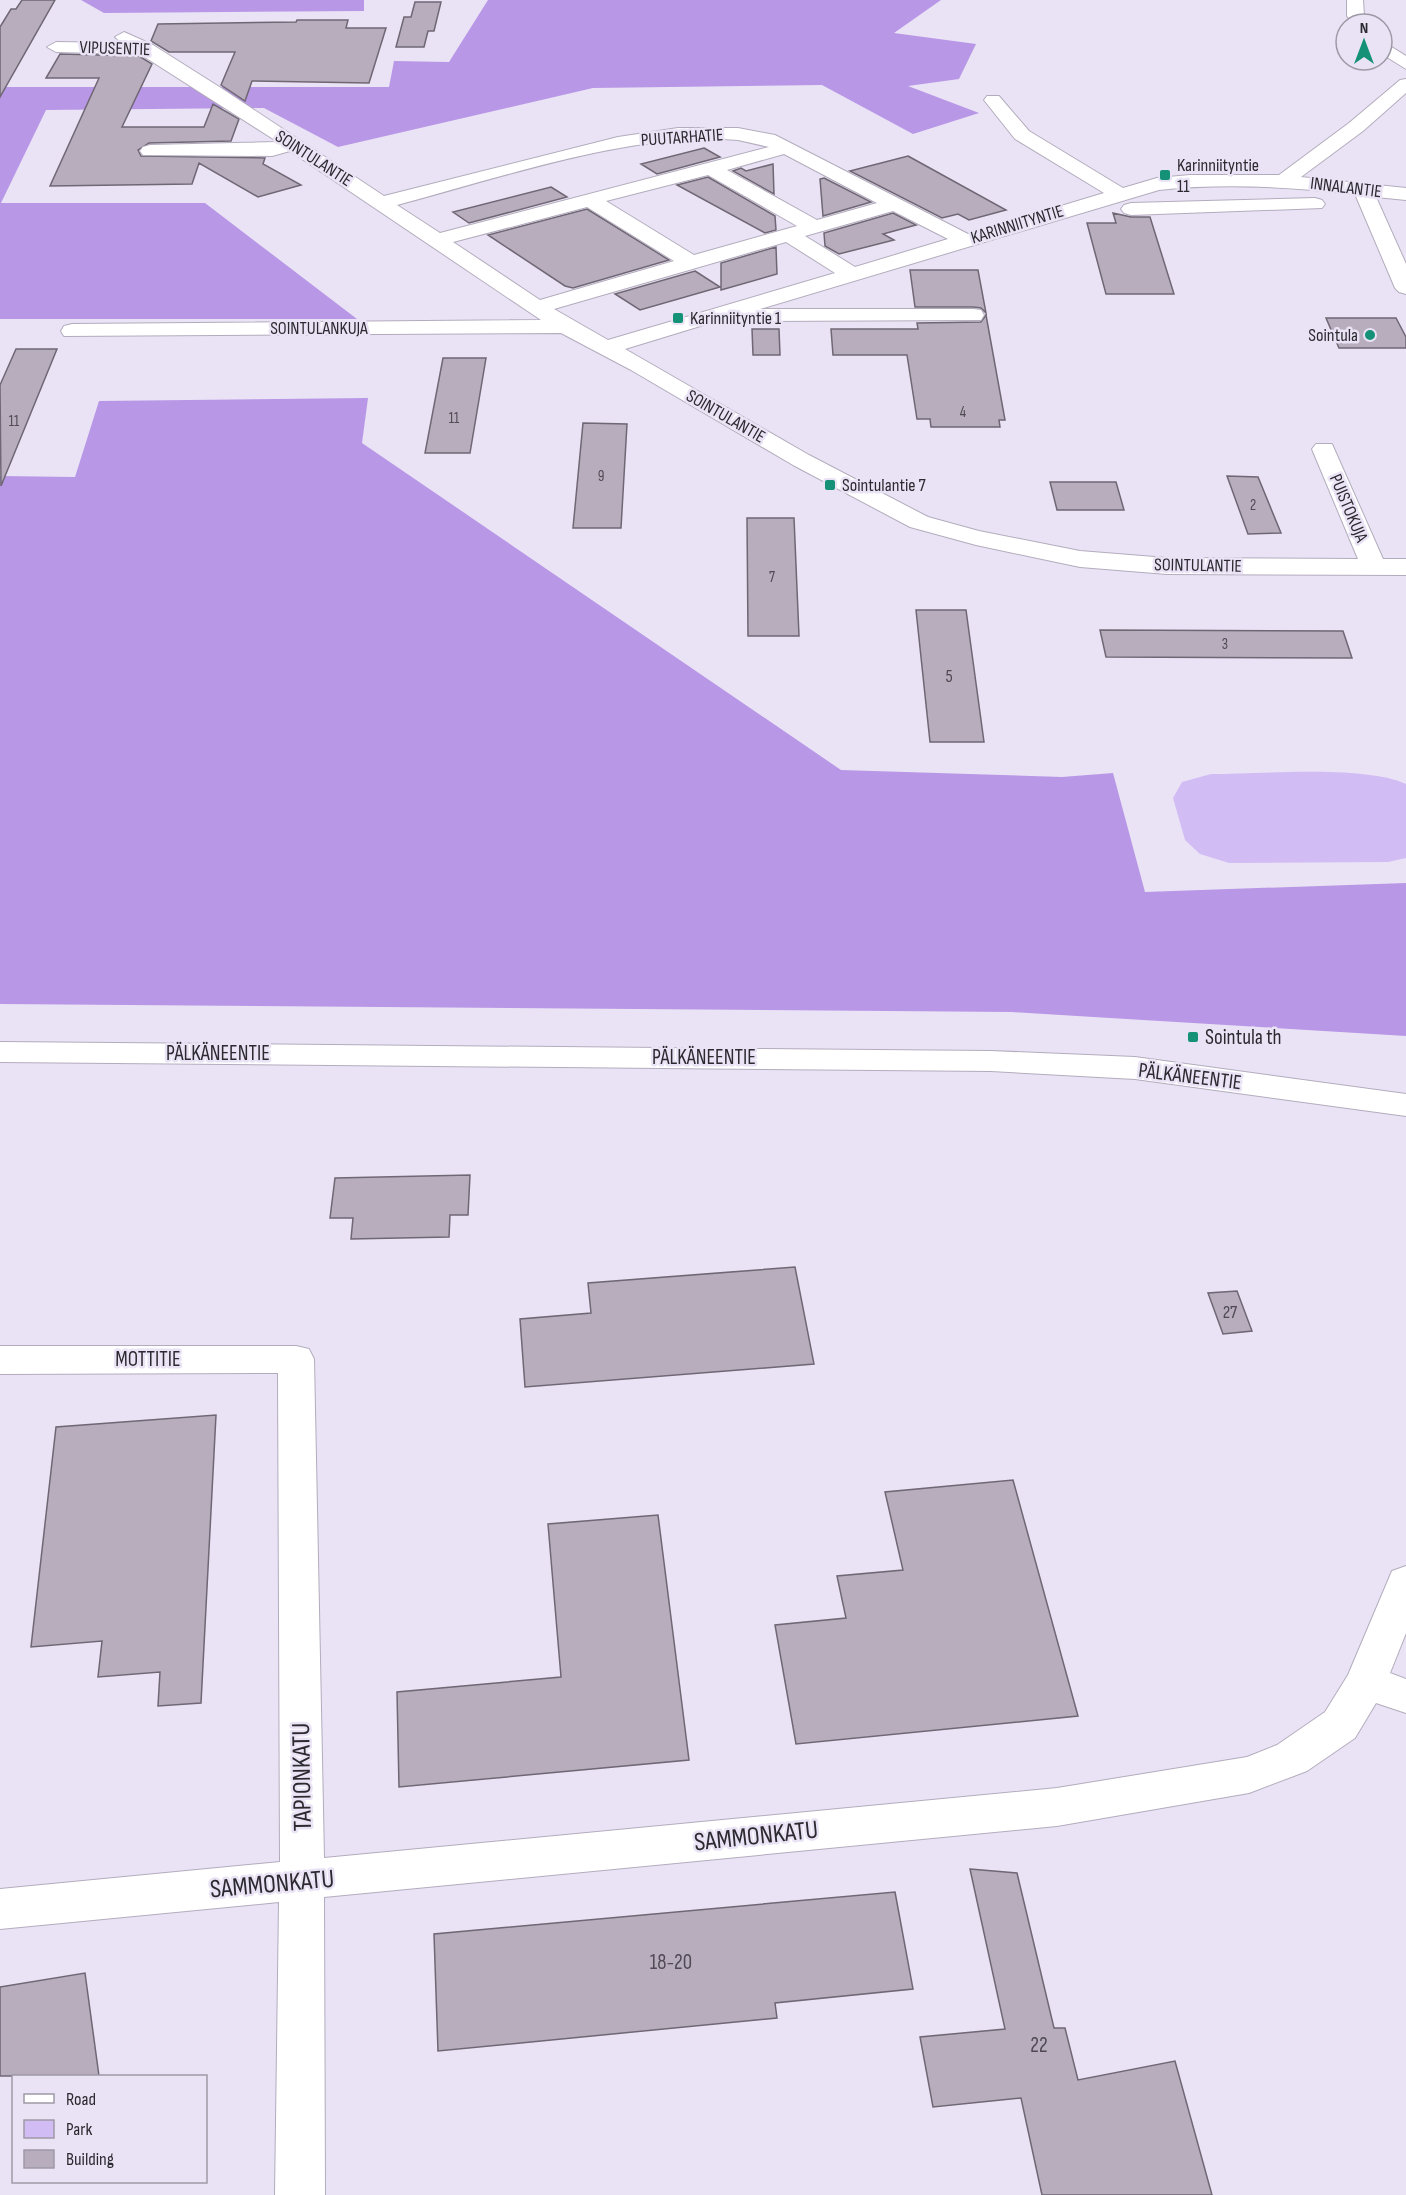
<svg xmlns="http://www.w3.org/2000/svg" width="1406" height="2195" font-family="'Sofia Sans Condensed',sans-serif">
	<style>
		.green { fill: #d2bcf4 }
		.forest { fill: #b897e6 }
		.building { fill: #b7adbc; stroke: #706775; stroke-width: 1.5 }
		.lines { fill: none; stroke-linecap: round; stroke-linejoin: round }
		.minor-casing { stroke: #b3acbd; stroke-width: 2 }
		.major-casing { stroke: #b3acbd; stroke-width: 2 }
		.minor { fill: #fff; fill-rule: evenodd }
		.major { fill: #fff; fill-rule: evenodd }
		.poi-dot { fill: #149177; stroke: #eae3f5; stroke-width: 2 }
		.labels { text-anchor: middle; stroke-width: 5; stroke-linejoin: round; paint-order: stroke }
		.far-number-label { font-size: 15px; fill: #4f4a53 }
		.far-street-label { font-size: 18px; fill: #2c2930; stroke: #eae3f5 }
		.far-poi-label { font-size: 18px; fill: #2c2930; stroke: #eae3f5; text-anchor: start }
		.number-label { font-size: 18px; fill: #4f4a53 }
		.poi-label { font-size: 21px; fill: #2c2930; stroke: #eae3f5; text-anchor: start }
		.street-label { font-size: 21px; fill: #2c2930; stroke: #eae3f5 }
		.near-number-label { font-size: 21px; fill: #4f4a53 }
		.near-street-label { font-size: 26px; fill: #2c2930; stroke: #eae3f5 }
	</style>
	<rect width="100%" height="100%" fill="#eae3f5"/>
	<path class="green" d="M1211 774C1261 774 1364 765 1406 784V858L1388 862 1229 863 1200 854 1185 840 1173 798 1182 782Z"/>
	<path class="forest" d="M81 0H364V11L104 13Z
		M488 0H941L894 33 976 44 959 79 908 86 979 113 913 134 822 85 593 88 338 147 264 108 46 110 1 203H205L357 319H0V87H389L394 61 449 62Z
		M368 398 362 443 841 770 1062 777 1113 773 1145 892 1406 883V1036L1011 1012 0 1004V476L75 477 99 401Z"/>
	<path class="building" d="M22 0H55L0 97V27L11 9H16Z
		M415 2H441L434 31H428L424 47H396L404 17H411Z
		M297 20H348L346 28H386L369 83 252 81 245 101 221 85 235 52H169L151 41 158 24 296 22Z
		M60 54 139 56 152 64 122 127H204L213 104 239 119 231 141 149 143 138 150 141 156 265 158 263 164 301 185 258 197 199 163 192 184 50 186 99 78H46Z
		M704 148 720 157 657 174 641 164Z
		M908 156 1006 210 969 220 958 214 942 218 850 171Z
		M773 164 774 194 733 171 741 168 746 171Z
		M708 177 775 216 776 230 765 233 677 185Z
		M824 178 871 202 823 216 820 179Z
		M551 187 567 197 469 223 453 212Z
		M587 209 669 260 573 288 565 286 488 235Z
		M893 213 916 225 883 234 894 240 839 254 825 246 824 233Z
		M1113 213 1131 217H1150L1174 294H1106L1087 223H1116Z
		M776 247 777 274 721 290V263Z
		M910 270H978L986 313 981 308 973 307H915Z
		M695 271 720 287 640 310 615 294Z
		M986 315 1005 420H999L1000 427H931L930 419H917L907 355H833L831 329H918L917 323 981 322Z
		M1326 318H1396L1406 337V348H1339Z
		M752 329H779L780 355H753Z
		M16 349H57L1 486 0 385Z
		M443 358H486L470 453H425Z
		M583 423 627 424 621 528H573Z
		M1227 476 1258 477 1281 533 1248 534Z
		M1050 482H1116L1124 510H1057Z
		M747 518H794L799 636H748Z
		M916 610H966L984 742H930Z
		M1100 630 1343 631 1352 658 1106 657Z
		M470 1175 468 1215H450L449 1237 351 1239 353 1218H330L335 1178Z
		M795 1267 814 1364 525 1387 520 1319 591 1313 588 1283Z
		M1237 1291 1252 1331 1223 1334 1208 1293Z
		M216 1415 201 1703 158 1706 160 1672 98 1677 102 1641 31 1647 56 1427Z
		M1013 1480 1078 1716 796 1744 775 1625 846 1618 837 1576 903 1570 885 1492Z
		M658 1515 689 1760 399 1787 397 1692 561 1677 548 1524Z
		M970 1869 1017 1873 1054 2028H1065L1078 2080 1175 2061 1212 2195H1042L1021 2098 933 2107 920 2037 1005 2029Z
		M895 1892 913 1989 775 2003 777 2018 438 2051 434 1934Z
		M85 1973 99 2076H0V1987Z"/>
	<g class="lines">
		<g class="minor-casing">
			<path id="minor" d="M1347 0H1363L1364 15 1372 24H1354L1347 16Z
				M124 32 153 45 221 88 384 196 618 137 678 128H738L775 135 968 234 1104 193 1015 139 984 100 987 96H999L1029 131 1123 188 1157 178 1190 175H1279L1349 123 1400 80 1406 79V93L1363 131 1301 177 1406 188V200L1376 197 1406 264V294L1399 292 1395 288 1355 194C1289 187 1225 183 1159 190L760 309H973L981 310 984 315 981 320 753 321 745 320 743 313 625 349 809 455 928 517 979 531 1080 551 1167 558 1358 559 1312 449 1316 444H1332L1383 559H1406V575L1167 574 1080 567 976 545 910 527 793 465 631 370 561 333 64 336 61 331 64 326 72 324 541 320 290 151 272 156 143 155 140 151 143 147 150 145 278 142 140 54 56 52 47 47 56 42 122 43 115 37ZM708 138 738 140 769 147 440 233 397 205C499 178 602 142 708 138ZM784 154 877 203 817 220 727 170ZM708 175 797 226 694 255 606 201ZM587 207 674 261 540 300 453 242ZM893 211 948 239 855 267 805 236ZM786 242 835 273 608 340 554 309Z
				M1382 41 1406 56V69L1382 54Z
				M1315 198 1322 200 1325 204 1322 208 1131 215 1124 213 1121 209 1124 205 1131 203Z
				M0 1346H296L309 1349 314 1359 324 1858 1057 1788 1247 1757 1277 1745 1325 1712 1348 1675 1392 1571 1406 1566V1633L1390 1673 1406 1679V1713L1376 1703 1355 1738 1307 1771 1249 1793 1057 1826 324 1897 325 2195H275L279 1902 0 1929V1889L280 1862 278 1373 0 1374Z"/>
		</g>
		<g class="major-casing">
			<path id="major" d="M0 1042 991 1051 1135 1057 1406 1094V1116L1135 1079 991 1071 0 1062Z"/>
		</g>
		<use href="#minor" class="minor"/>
		<use href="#major" class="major"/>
	</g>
	<g class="poi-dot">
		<rect x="1159" y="169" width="12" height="12" rx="3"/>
		<rect x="672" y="312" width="12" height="12" rx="3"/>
		<circle cx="1370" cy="335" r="6"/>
		<rect x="824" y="479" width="12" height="12" rx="3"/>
		<rect x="1187" y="1031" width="12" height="12" rx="3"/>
	</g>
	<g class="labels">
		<g class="far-number-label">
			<text x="963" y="417">4</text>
			<text x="454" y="423">11</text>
			<text x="14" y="426">11</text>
			<text x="601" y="481">9</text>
			<text x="1253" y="510">2</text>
			<text x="772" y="582">7</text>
			<text x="1225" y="649">3</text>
		</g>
		<g class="far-street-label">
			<text transform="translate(115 48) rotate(2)" y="6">VIPUSENTIE</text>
			<text transform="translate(682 137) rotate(-4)" y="6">PUUTARHATIE</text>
			<text transform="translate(314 158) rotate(33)" y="6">SOINTULANTIE</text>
			<text transform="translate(1346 187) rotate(7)" y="6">INNALANTIE</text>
			<text transform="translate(1017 224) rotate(-17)" y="6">KARINNIITYNTIE</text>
			<text x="319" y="334">SOINTULANKUJA</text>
			<text transform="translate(726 416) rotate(30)" y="6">SOINTULANTIE</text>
			<text transform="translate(1349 508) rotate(67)" y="6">PUISTOKUJA</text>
			<text transform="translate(1198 565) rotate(1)" y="6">SOINTULANTIE</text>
		</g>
		<g class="far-poi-label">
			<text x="1177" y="171">Karinniityntie<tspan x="1177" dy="21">11</tspan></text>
			<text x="690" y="324">Karinniityntie 1</text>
			<text x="1358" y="341" text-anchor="end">Sointula</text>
			<text x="842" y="491">Sointulantie 7</text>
		</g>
		<g class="number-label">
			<text x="949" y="682">5</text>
			<text x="1230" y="1318">27</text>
		</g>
		<g class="poi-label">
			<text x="1205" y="1044">Sointula th</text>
		</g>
		<g class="street-label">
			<text x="218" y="1060">PÄLKÄNEENTIE</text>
			<text x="704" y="1064">PÄLKÄNEENTIE</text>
			<text transform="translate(1190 1076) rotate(7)" y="7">PÄLKÄNEENTIE</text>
			<text x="148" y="1366">MOTTITIE</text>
		</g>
		<g class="near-number-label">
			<text x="671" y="1969">18-20</text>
			<text x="1039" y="2052">22</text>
		</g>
		<g class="near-street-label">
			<text transform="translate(301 1777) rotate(-91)" y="9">TAPIONKATU</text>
			<text transform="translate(756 1835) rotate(-6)" y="9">SAMMONKATU</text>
			<text transform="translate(272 1883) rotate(-5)" y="9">SAMMONKATU</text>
		</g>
	</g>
	<rect x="12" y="2075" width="195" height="108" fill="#eae3f5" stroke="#9e99a6" stroke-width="1.5"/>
	<rect x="24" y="2094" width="30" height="9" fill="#ffffff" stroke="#9e99a6" stroke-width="1.5"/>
	<text x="66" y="2105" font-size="18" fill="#2c2930">Road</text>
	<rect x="24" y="2120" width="30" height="18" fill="#d2bcf4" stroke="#9e99a6" stroke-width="1.5"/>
	<text x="66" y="2135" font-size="18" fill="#2c2930">Park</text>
	<rect x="24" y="2150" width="30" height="18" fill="#b7adbc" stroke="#9e99a6" stroke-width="1.5"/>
	<text x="66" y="2165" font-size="18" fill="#2c2930">Building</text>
	<g transform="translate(1364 42)"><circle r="28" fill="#eae3f5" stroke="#9e99a6" stroke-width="1.5"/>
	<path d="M0-4.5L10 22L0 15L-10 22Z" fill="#149177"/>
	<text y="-9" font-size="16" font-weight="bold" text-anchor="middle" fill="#2c2930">N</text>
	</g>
</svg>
